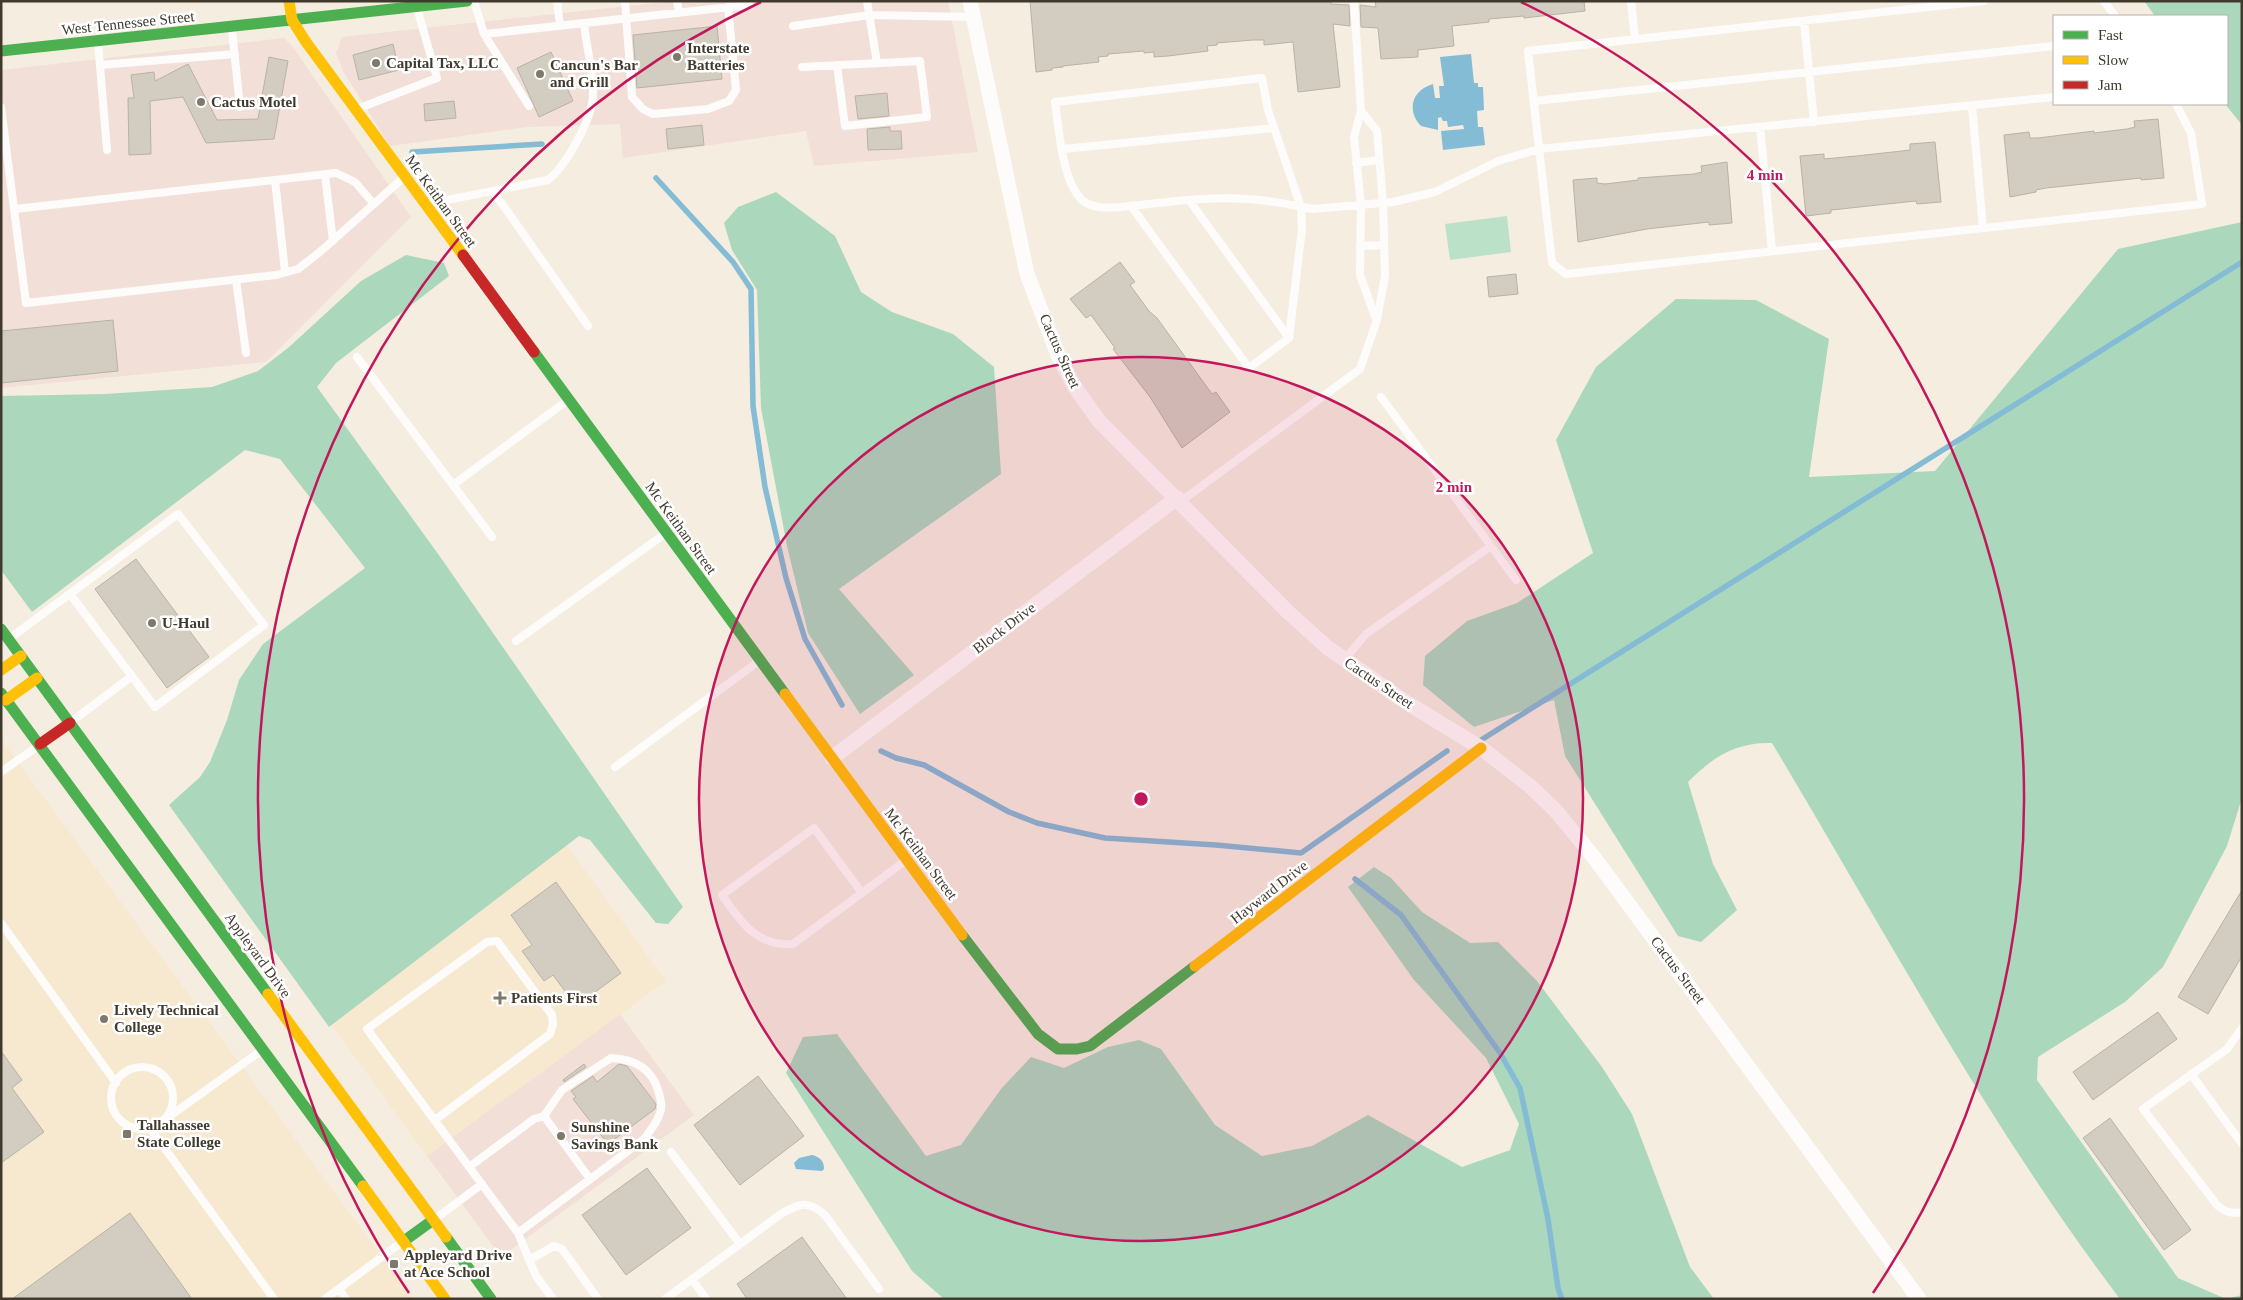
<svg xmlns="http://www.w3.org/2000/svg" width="2243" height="1300" font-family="Georgia,serif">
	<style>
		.commercial { fill: #f1dfd8 }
		.built { fill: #f7e9cf }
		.green { fill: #bce1c9 }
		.forest { fill: #abd8bd }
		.water { fill: #84bbd5 }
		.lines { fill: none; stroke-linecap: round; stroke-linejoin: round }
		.stream { stroke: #84bbd5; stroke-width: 5.5 }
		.building { fill: #d3cdc1; stroke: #b8b2a7 }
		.lane { stroke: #fefcfa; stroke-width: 8 }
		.street { stroke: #fefcfa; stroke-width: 15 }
		.fast { stroke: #4caf50; stroke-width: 11 }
		.slow { stroke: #ffc107; stroke-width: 11 }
		.jam { stroke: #c62828; stroke-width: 11 }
		.ring { fill: none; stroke: #c2185b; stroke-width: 2.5 }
		.poi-dot { fill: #7f796c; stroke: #fff; stroke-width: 2 }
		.labels { text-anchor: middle; stroke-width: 5; stroke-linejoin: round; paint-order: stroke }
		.street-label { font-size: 15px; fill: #403a2e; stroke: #fff }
		.poi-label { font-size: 15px; font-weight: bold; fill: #403a2e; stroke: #fff; text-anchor: start }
		.centre { fill: #c2185b; stroke: #fff; stroke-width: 2.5 }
		.ring-label { font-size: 15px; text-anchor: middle; font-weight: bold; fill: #c2185b; stroke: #fff; stroke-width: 5; stroke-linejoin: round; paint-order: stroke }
	</style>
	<rect width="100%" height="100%" fill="#f5ede0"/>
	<path class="commercial" d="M675 1H948L978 152 814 166 806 131 623 158 620 124 527 127 390 146 343 71 336 53 342 37Z
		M284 38 292 46 411 217 266 362 1 388V70Z
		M620 1014 694 1115 501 1257 427 1156Z"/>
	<path class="built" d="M1 739 413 1299H1Z
		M566 844 666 981 427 1156 327 1019Z"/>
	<path class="green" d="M1507 216 1511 252 1450 260 1445 224Z"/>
	<path class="forest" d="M2144 1H2242V125L2225 104 2227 16H2155Z
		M776 192 835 236 861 292 892 312 953 334 994 367 1001 474 839 589 914 675 860 714 808 633 787 546 761 408 757 290 732 250 724 223 738 207Z
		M2242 222V798L2227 846 2163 967 2125 1002 2038 1057 2037 1080 2178 1278 2226 1299 2242 1295V1299H2120C1988 1125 1884 930 1772 743 1735 742 1713 757 1688 782L1713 864 1737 910 1701 942 1678 936 1565 756 1554 700 1474 727 1423 685 1425 656 1467 621 1517 603 1593 553 1556 440 1596 367 1676 299 1756 300 1829 339 1809 477 1935 471 2118 249Z
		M406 255 444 263 449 276 336 363 317 387 441 558 683 907 668 924 656 923 590 840 579 836 329 1027 169 805 200 777 210 762 227 720 239 680 263 644 365 568 280 459 245 450 32 612 1 570V396L105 394 212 387 258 371 288 348 361 281Z
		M1374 867 1391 878 1422 912 1470 943 1498 942 1537 981 1602 1067 1632 1114 1690 1267 1714 1299H944L912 1271 786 1073 803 1037 837 1034 926 1156 961 1145 1001 1089 1031 1057 1064 1068 1108 1047 1139 1040 1161 1049 1215 1125 1262 1156 1312 1146 1368 1115 1462 1167 1510 1150 1519 1124 1486 1058 1414 980 1348 887Z"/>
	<path class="water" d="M1471 54 1474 83H1478V87H1483L1484 110 1477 111 1478 127H1483L1485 145 1443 150 1441 131 1464 129 1463 125 1448 127 1447 121H1443L1441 117 1438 118V130L1421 126C1406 110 1412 90 1433 84L1435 98H1440L1439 86H1444L1440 57Z
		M812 1155C820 1157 824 1161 824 1169L822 1171 796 1169 794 1163 799 1158Z"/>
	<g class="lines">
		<path class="stream" d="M412 152 542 144
			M656 178 733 262 751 289 753 406 765 487 786 578 805 639 842 705
			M1481 740 2242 262
			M881 751 896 758 924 765 1009 812 1037 823 1105 838 1216 845 1301 853 1447 751
			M1355 879 1401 915 1500 1053 1520 1088 1548 1219 1558 1288 1562 1299"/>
	</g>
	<path class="building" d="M1030 1H1331V4L1349 5 1350 26 1333 24 1340 87 1298 92 1293 42 1264 45V40H1253L1217 43V45L1207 46 1208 51 1168 56 1154 57V52L1144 53V51L1108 54V56L1098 57 1099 62 1063 66V67L1052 68V70L1036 72Z
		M1375 1H1584L1585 11 1524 18V16L1489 19V22L1452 26 1454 46 1418 50V57L1381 59 1378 28 1361 27 1360 5 1376 7Z
		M717 26 722 79 637 88 633 35Z
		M393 44 399 70 359 80 353 55Z
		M551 52 573 101 539 117 517 68Z
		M269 57 288 61 274 139 206 143 183 97 150 101 151 154 129 155 128 98H134L131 75 154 72 155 81 188 64 217 120 258 119Z
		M887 93 889 116 858 119 855 96Z
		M454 101 456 118 425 121 424 104Z
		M2158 119 2164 178 2141 180V178L2046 188 2036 190V192L2010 197 2004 135 2029 132 2030 138H2038L2094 131V133L2127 129 2135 127 2134 121Z
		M702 125 704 145 668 149 666 129Z
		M890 127V131H901L902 149 868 150 867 129Z
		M1935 142 1941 202 1917 204 1916 201 1906 202 1841 209 1831 210V213L1806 216 1800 156 1824 154V159L1856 156 1902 151 1910 150V144Z
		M1727 162 1732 223 1709 225V222L1647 229 1578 242 1573 180 1597 178V183L1605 184 1638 180V178L1694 174 1702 172 1701 166Z
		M1120 262 1135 282 1130 285 1149 311 1157 318 1212 394 1216 392 1230 412 1182 448 1150 397 1113 349 1115 348 1091 315 1086 318 1070 299Z
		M1516 274 1518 294 1489 297 1487 277Z
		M113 320 118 371 1 383V331Z
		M136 559 209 657 167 688 95 589Z
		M556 882 621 973 576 1006 553 975 544 981 522 951 532 945 511 915Z
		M2242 890V956L2208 1014 2178 997Z
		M2158 1012 2177 1039 2093 1100 2073 1072Z
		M1 1051 22 1080 12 1088 44 1132 1 1163Z
		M584 1064 586 1067 564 1082 563 1080Z
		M619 1064 627 1066 656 1104 655 1109 608 1144 573 1099 576 1097 571 1091 593 1076 597 1082Z
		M758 1076 804 1136 740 1185 694 1125Z
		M2110 1118 2191 1230 2164 1250 2083 1138Z
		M647 1168 691 1228 626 1275 582 1215Z
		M130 1213 192 1299H12Z
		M802 1237 847 1299H747L737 1284Z"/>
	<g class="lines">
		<path class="lane" d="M474 1 484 34 529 106
			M557 1 560 26
			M625 1 632 97 643 109 653 114 708 109 729 101 736 90 728 7
			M677 1 679 13
			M867 1 877 63
			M1354 1 1361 111 1354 137 1361 205 1360 275 1376 319
			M1631 1 1635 39
			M1984 1 1528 51 1552 263 1566 274 2202 204 2191 133 2176 104
			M2104 1 2115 16
			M1804 21 1814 122
			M793 26 869 15 973 17
			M232 30 240 107
			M484 34 749 5 750 1
			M98 42 107 150
			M100 65 235 54
			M802 67C841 65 881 63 920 61L927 117 845 126 837 65
			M1534 101 2054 46
			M1972 106 1983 228
			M1 107 26 303 276 275 298 269 321 251 403 178
			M357 109 437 78 417 8
			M1760 127 1772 251
			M1063 149 1274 128
			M1356 163 1379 160
			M325 175 333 241
			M275 180 285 272
			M493 191 588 326
			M1189 200 1289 338
			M427 204 548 180C566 166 592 119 593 96 594 74 586 46 584 23
			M1131 206 1249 368 1289 338 1302 229 1301 207 1268 110 1262 78 1055 102C1059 129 1062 181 1082 200 1093 210 1116 208 1130 206 1170 202 1208 196 1248 199 1270 200 1291 205 1313 209L1393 202 1435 192 1498 161 1539 149 2054 97
			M15 209 336 173 355 182 374 204
			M1360 246 1384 245
			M236 280 246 353
			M357 357 492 537
			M1381 397 1516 580
			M453 485 568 400
			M1180 502 1360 369 1377 320 1385 276 1383 203 1377 131 1361 111
			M9 639 25 627 178 514 264 625 155 707 70 594
			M516 641 666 533
			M1344 660 1366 634 1491 546
			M71 722 132 676
			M615 767 759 661
			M1 772 38 746
			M862 893 814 828 722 895C740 921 757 947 793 944L905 861
			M1 923 116 1083
			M2242 1028 2227 1049 2143 1109 2217 1205C2225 1212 2231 1214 2242 1212
			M111 1098a31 31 0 1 1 62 0a31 31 0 1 1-62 0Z
			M2191 1074 2242 1144
			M544 1116 590 1179
			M167 1118 262 1050
			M435 1120 550 1034 553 1024 552 1015 497 941 487 942 367 1029 518 1233 536 1276 553 1299
			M150 1128 274 1299
			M671 1152 740 1244
			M469 1167 534 1119 544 1116 562 1090 611 1058C633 1059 651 1067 658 1090 660 1097 663 1106 660 1113 657 1123 650 1131 644 1139L518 1233
			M435 1219 482 1184
			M529 1260 554 1246 562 1249 598 1299
			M692 1279 706 1299
			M339 1289 346 1299
			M325 1299 402 1242
			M665 1299 781 1214C801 1203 807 1200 825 1215L879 1289"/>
		<path class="street" d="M970 1 1027 274 1058 355 1074 386 1099 421 1289 613 1328 648 1404 701 1481 748 1531 787 1556 811 1596 860 1919 1299
			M832 758 1177 498"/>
		<path class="fast" d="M1 51 467 1
			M534 352 785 694
			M1 629 268 994
			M1 693 363 1186
			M962 935 1038 1034 1058 1049H1077L1090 1046 1195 966
			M446 1237 491 1299
			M404 1241 433 1220"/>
		<path class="slow" d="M289 1 292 20 306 42 463 255
			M1 670 21 656
			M785 694 962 935
			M6 700 37 678
			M1195 966 1481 748
			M268 994 446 1237
			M363 1186 445 1299"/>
		<path class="jam" d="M463 255 534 352
			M40 744 70 723"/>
	</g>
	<circle cx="1141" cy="799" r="442" fill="#c2185b" fill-opacity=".12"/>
	<g class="ring">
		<circle cx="1141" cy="799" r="442"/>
		<path d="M409 1293A883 883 0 0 1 761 2M1521 2A883 883 0 0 1 1873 1293"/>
	</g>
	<g class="poi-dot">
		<circle cx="677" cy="57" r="5"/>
		<circle cx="376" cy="63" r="5"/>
		<circle cx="540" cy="74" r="5"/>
		<circle cx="201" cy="102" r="5"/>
		<circle cx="152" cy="623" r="5"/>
		<path d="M497.5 990.5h5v5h5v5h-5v5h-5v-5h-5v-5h5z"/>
		<circle cx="104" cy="1019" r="5"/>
		<rect x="122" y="1129" width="10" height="10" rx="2.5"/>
		<circle cx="561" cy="1136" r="5"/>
		<rect x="389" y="1259" width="10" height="10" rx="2.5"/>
	</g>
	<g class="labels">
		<g class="street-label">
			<text transform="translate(128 23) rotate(-6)" y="5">West Tennessee Street</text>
			<text transform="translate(441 201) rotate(54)" y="5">Mc Keithan Street</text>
			<text transform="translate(1060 351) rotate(66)" y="5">Cactus Street</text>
			<text transform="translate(681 528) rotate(54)" y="5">Mc Keithan Street</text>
			<text transform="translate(1004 628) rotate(-37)" y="5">Block Drive</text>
			<text transform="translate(1379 683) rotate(34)" y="5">Cactus Street</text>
			<text transform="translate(921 854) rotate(53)" y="5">Mc Keithan Street</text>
			<text transform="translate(1269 892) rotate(-38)" y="5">Hayward Drive</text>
			<text transform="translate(258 955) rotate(54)" y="5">Appleyard Drive</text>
			<text transform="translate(1678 970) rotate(53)" y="5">Cactus Street</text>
		</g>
		<g class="poi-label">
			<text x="687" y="53">Interstate<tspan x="687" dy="17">Batteries</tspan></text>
			<text x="386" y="68">Capital Tax, LLC</text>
			<text x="550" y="70">Cancun's Bar<tspan x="550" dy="17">and Grill</tspan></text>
			<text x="211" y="107">Cactus Motel</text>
			<text x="162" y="628">U-Haul</text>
			<text x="511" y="1003">Patients First</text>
			<text x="114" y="1015">Lively Technical<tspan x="114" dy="17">College</tspan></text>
			<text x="137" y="1130">Tallahassee<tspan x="137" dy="17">State College</tspan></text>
			<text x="571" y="1132">Sunshine<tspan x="571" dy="17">Savings Bank</tspan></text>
			<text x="404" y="1260">Appleyard Drive<tspan x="404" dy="17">at Ace School</tspan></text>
		</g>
	</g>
	<circle cx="1141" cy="799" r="8" class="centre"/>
	<g class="ring-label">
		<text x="1765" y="180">4 min</text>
		<text x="1454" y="492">2 min</text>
	</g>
	<rect width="2243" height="1300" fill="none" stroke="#403a2e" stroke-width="5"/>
	<rect x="2053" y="15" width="175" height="90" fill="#ffffff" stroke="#b3b0ab"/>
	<rect x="2063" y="31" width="25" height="8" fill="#4caf50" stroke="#b3b0ab"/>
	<text x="2098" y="40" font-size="15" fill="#403a2e">Fast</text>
	<rect x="2063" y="56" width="25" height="8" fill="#ffc107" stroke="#b3b0ab"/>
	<text x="2098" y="65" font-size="15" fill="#403a2e">Slow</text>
	<rect x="2063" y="81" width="25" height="8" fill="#c62828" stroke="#b3b0ab"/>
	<text x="2098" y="90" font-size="15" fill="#403a2e">Jam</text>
</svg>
